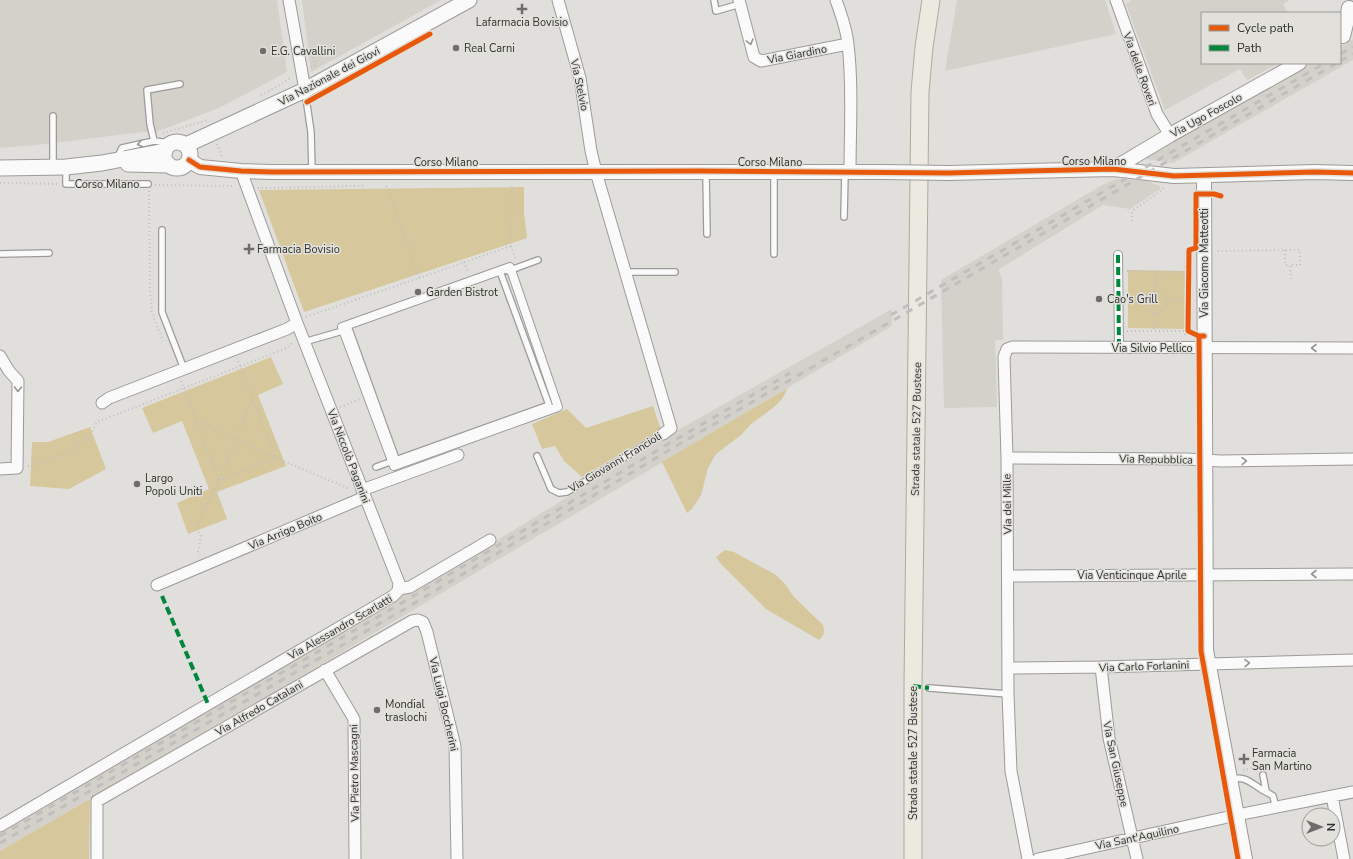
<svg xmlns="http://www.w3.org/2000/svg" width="1353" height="859" font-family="'Nunito Sans',sans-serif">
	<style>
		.built { fill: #d3d1c9 }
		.green { fill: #d6c89c }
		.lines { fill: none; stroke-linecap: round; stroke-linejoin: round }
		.service-casing { stroke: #9c9b99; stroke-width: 8 }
		.pedestrian-casing { stroke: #9c9b99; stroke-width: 10 }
		.minor-casing { stroke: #9c9b99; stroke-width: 13 }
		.tertiary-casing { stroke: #9c9b99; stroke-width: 16 }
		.secondary-casing { stroke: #9c9b99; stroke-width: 17 }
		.primary-casing { stroke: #afaa9a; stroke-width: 19 }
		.path { stroke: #bfbfbf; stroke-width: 2; stroke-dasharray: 1 3; stroke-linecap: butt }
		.service { stroke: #fafafa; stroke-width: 5.5 }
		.pedestrian { stroke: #fafafa; stroke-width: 8 }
		.minor { stroke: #fafafa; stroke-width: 11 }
		.tertiary { stroke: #fafafa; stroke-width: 14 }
		.secondary { stroke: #fafafa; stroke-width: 15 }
		.primary { stroke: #ebe9e0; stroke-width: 17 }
		.rail { stroke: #c0bfbe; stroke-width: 3; stroke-dasharray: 7 7; stroke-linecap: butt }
		.tertiary-bridge-casing { stroke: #9c9b99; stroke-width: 16; stroke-linecap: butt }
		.tertiary-bridge { stroke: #fafafa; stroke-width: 14 }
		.quiet { stroke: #00873e; stroke-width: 4; stroke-dasharray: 8 4; stroke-linecap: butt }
		.cycleway-casing { stroke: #e1e0db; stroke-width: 8 }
		.cycleway { stroke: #e8590c; stroke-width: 5 }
		.oneway { stroke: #959594 }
		.poi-dot { fill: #6e6d6b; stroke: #e1e0db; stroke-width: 1.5 }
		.labels { text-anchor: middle; stroke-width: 3; stroke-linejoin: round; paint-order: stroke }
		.poi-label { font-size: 11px; fill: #30302e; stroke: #e1e0db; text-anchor: start }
		.street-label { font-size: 11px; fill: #30302e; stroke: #e1e0db }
	</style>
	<rect width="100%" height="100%" fill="#e0dfdc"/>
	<path class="built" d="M0 0H277L287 72 219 108 156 132H142L46 144 0 148Z
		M302 0H441L311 72Z
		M957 0H1105L1116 34 945 71Z
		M1132 0H1290L1283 4 1288 13H1202V63H1279L1247 80 1240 69 1165 110 1126 4Z
		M1353 39V60L1173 163 1141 158 1311 63H1340V47Z
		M1117 179 1146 181 1160 186V189L1130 209 1103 205 998 270 1002 278 1003 340H995L997 407 944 408 941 280 1104 184Z
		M892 309V326L275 692 0 851V829L216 706 494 542 678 430Z"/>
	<path class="green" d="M524 187V213L527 238 304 312 259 190Z
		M1128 270 1186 271V329L1128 328Z
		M271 357 283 384 258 395 286 466 217 492 227 519 188 534 177 503 209 489 182 421 153 433 142 408Z
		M788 388 782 399 773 408 751 424 741 435 716 454 708 468 701 495 692 509 687 513 662 462Z
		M653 406 661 430 582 477 564 461 555 446 542 449 532 424 567 409 586 428Z
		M90 427 106 469 69 489 30 486 32 442H48Z
		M725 550 734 552 776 575 785 584 794 597 823 625C825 632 824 635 819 640L766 609 720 563 716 557Z
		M90 799 89 859H0V851Z"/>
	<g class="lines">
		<g class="service-casing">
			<path id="service" d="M714 0 716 11 740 4
				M305 91 311 132 312 172
				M53 116V166
				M154 141 150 124 147 90 180 84
				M117 159 122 148 154 141 171 143
				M66 167V184H148
				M706 172 707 234
				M844 217 845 172
				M162 230V312L184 369
				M0 254 49 253
				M774 254V173
				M508 271 538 260
				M625 272H675
				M349 329 396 459
				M304 342 346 330
				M537 456 551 489 559 493 567 492 589 479 663 434
				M376 467 549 405 501 274
				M929 688 1008 694
				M1263 775 1266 791
				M1230 779C1246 776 1249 782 1261 789 1265 792 1269 793 1273 796L1276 808"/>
		</g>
		<g class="pedestrian-casing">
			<path id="pedestrian" d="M1118 255 1119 347
				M510 267 558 407 394 466 342 327Z"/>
		</g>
		<g class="minor-casing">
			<path id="minor" d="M289 0 305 90
				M558 0 580 78 591 151 596 172 671 428 663 434
				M739 0 754 57 761 61 848 44
				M836 0C841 15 847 29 848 45 853 85 850 131 850 172
				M1116 0 1157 114 1170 135
				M0 356 9 371 18 381 17 468 0 469
				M102 403 109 398 287 329 297 323
				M1007 458 1186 459 1221 461 1353 459
				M362 490 458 455
				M1008 576 1353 574
				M157 585 365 497
				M399 589 410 587 490 540
				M1101 667 1109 738 1137 859
				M1008 668 1101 667 1353 660
				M325 670 354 719 355 859
				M1332 796 1344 859
				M0 826 393 596 398 591 399 583 297 323 241 171
				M97 859V801L412 621 418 620 423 622 427 632 455 746 457 859
				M1028 859 1011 771 1008 694 1007 458 1004 357 1007 349 1012 347 1353 348
				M1038 859 1237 815 1353 792"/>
		</g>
		<g class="tertiary-casing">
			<path id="tertiary" d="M1343 36 1347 20 1349 8
				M189 160 200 167 241 171 273 172H883
				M1113 169 1170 135 1299 63
				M949 173 1113 169 1174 176 1315 172 1353 173
				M1204 176 1206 650 1245 859"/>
		</g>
		<g class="secondary-casing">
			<path id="secondary" d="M164 155a13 13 0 1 1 26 0a13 13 0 1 1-26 0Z
				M186 145 305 90 469 0
				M128 164 169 165
				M0 168 66 167 102 163 165 151"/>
		</g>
		<g class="primary-casing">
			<path id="primary" d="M913 859V686L920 92 924 47 931 0"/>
		</g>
		<path class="path" d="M311 67 315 66 313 54
			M261 95 282 84 291 77
			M163 133 208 120
			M217 144 222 156
			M0 183 58 184
			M155 185 235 186
			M258 188 365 186
			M149 191 150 289 152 314 163 341
			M1132 221V211L1162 190 1164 187
			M511 246 516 260
			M1285 250V265H1290
			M1218 251 1300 250V265H1290L1291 281
			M464 262 468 272
			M1127 271 1185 272V301H1189
			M1185 272 1186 254
			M419 278 511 246 512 183
			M1155 291V272
			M1144 302a11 11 0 1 1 22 0a11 11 0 1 1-22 0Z
			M1128 301 1144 300
			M1166 301H1185V337
			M1154 312V331
			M306 317 419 278 386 184
			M1127 331H1188
			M181 381 219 480 196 528 201 536 198 552 200 555
			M340 407 360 399
			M197 421 276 458 350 489
			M28 466C38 464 46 460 56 457 60 455 64 455 68 454 78 449 77 441 88 439L97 422 287 348 292 343
			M220 479 252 399
			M219 480 276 458 237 358
			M1243 770 1254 767 1256 771"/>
		<use href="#service" class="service"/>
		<use href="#pedestrian" class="pedestrian"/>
		<use href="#minor" class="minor"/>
		<use href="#tertiary" class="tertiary"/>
		<use href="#secondary" class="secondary"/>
		<use href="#primary" class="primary"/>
		<path class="rail" d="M1340 54 1353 47
			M1340 61 1353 54
			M891 315 1325 63
			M0 836 400 604 668 444 790 373
			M0 843 403 610 671 449 1337 63"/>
		<g class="tertiary-bridge-casing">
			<path id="tertiary-bridge" d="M883 172 949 173"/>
		</g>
		<use href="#tertiary-bridge" class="tertiary-bridge"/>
		<path class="quiet" d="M1118 255 1119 347
			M162 596 208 704
			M913 686 929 688"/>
		<g class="cycleway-casing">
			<path id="cycleway" d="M307 102 430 34
				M189 160 200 167 241 171 273 172 701 171 949 173 1113 169 1174 176 1315 172 1353 173
				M1199 336 1188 331 1189 250 1196 248V194H1214L1221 196
				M1204 336H1199L1201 651 1238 859"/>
		</g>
		<use href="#cycleway" class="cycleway"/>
	</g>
	<defs><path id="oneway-chevron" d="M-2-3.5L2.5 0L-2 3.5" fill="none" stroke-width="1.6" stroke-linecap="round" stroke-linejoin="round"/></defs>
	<g class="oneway">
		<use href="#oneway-chevron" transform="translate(750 42) rotate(75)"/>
		<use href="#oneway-chevron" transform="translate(140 144) rotate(168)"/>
		<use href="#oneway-chevron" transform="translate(1314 348) rotate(-180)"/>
		<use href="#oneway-chevron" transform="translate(18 389) rotate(91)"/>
		<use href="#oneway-chevron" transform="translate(1244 461) rotate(-1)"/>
		<use href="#oneway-chevron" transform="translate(1314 574) rotate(180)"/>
		<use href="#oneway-chevron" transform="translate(1247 663) rotate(-2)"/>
	</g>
	<g class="poi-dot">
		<path d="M520 3h4v4h4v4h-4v4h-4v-4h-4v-4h4z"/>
		<circle cx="456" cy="48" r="4"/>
		<circle cx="263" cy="51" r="4"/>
		<path d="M247 243h4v4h4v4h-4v4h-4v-4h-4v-4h4z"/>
		<circle cx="418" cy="292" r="4"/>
		<circle cx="1099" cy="299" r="4"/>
		<circle cx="137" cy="484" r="4"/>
		<circle cx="377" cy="710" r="4"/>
		<path d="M1242 753h4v4h4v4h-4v4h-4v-4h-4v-4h4z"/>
	</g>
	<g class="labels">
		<g class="poi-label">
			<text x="522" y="26" text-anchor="middle">Lafarmacia Bovisio</text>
			<text x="464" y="52">Real Carni</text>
			<text x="271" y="55">E.G. Cavallini</text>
			<text x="257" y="253">Farmacia Bovisio</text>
			<text x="426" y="296">Garden Bistrot</text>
			<text x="1107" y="303">Cao's Grill</text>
			<text x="145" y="482">Largo<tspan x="145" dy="13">Popoli Uniti</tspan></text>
			<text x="385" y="708">Mondial<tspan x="385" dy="13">traslochi</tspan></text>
			<text x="1252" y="757">Farmacia<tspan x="1252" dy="13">San Martino</tspan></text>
		</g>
		<g class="street-label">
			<text transform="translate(797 54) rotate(-11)" y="4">Via Giardino</text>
			<text transform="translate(1140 69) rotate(70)" y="4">Via delle Roveri</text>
			<text transform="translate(329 76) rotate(-28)" y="4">Via Nazionale dei Giovi</text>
			<text transform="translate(580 85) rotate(78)" y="4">Via Stelvio</text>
			<text transform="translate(1206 115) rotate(-29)" y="4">Via Ugo Foscolo</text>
			<text x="1094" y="165">Corso Milano</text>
			<text x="446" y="166">Corso Milano</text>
			<text x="770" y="166">Corso Milano</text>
			<text x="107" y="188">Corso Milano</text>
			<text transform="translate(1204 263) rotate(-90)" y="4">Via Giacomo Matteotti</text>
			<text x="1152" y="352">Via Silvio Pellico</text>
			<text transform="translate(916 429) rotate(-89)" y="4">Strada statale 527 Bustese</text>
			<text transform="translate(349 456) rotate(69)" y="4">Via Niccolò Paganini</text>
			<text transform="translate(1156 459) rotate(1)" y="4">Via Repubblica</text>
			<text transform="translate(615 462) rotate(-31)" y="4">Via Giovanni Francioli</text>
			<text transform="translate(1007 504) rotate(-91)" y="4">Via dei Mille</text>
			<text transform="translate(285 531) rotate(-23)" y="4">Via Arrigo Boito</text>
			<text x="1132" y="579">Via Venticinque Aprile</text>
			<text transform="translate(340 627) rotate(-30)" y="4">Via Alessandro Scarlatti</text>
			<text transform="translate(1144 666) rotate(-2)" y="4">Via Carlo Forlanini</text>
			<text transform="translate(444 704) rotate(77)" y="4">Via Luigi Boccherini</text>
			<text transform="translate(259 708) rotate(-30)" y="4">Via Alfredo Catalani</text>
			<text transform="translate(913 753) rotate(-90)" y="4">Strada statale 527 Bustese</text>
			<text transform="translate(1116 764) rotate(78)" y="4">Via San Giuseppe</text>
			<text transform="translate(354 773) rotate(-91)" y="4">Via Pietro Mascagni</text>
			<text transform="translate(1137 837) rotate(-12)" y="4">Via Sant'Aquilino</text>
		</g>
	</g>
	<rect x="1201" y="12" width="140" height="52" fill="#e1e0db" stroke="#9a9a96"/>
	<rect x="1209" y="25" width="20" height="6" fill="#e8590c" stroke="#9a9a96"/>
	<text x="1237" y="32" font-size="12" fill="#30302e">Cycle path</text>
	<rect x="1209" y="45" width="20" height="6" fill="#00873e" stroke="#9a9a96"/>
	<text x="1237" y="52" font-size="12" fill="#30302e">Path</text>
	<g transform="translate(1321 827) rotate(90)"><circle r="19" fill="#e1e0db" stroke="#9a9a96"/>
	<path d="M0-3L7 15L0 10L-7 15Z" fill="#6e6d6b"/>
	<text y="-6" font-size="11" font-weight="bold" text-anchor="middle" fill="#30302e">N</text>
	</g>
</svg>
